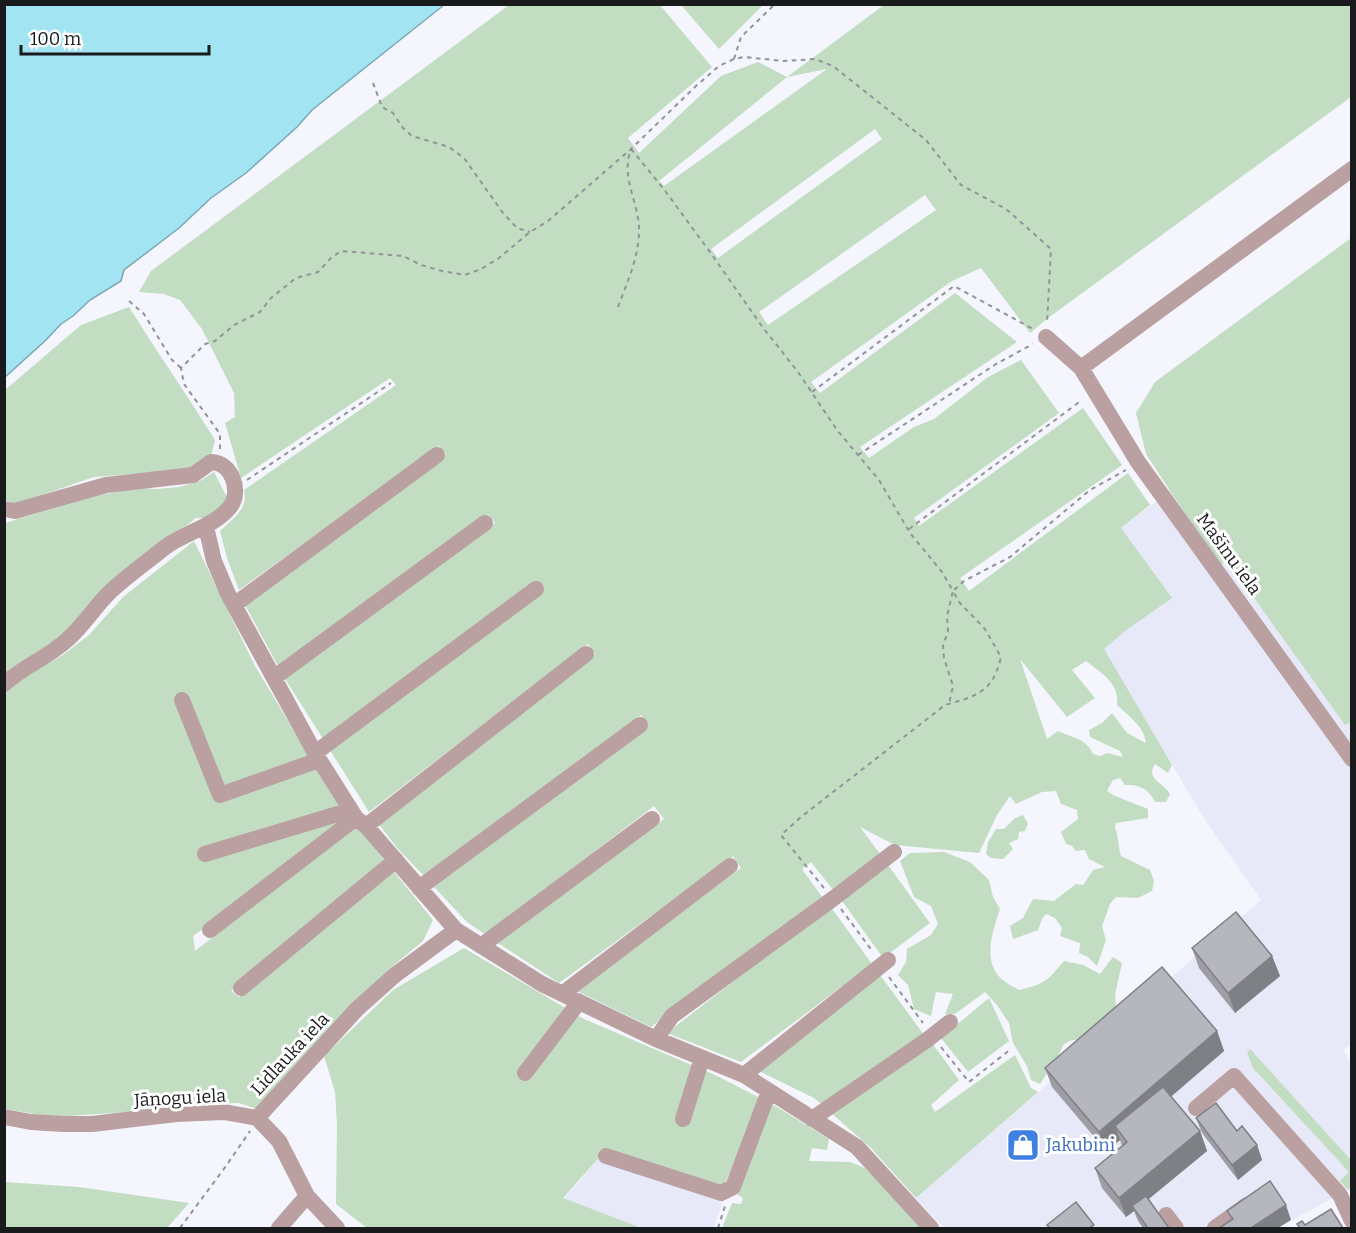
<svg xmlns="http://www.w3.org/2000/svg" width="1356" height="1233" font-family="Bitter,serif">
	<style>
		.built { fill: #e7e9f8 }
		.green { fill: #c2ddc2; fill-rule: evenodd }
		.water { fill: #a3e4f2; stroke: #7aa7b2; stroke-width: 1.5 }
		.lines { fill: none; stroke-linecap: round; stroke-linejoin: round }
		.path { stroke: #929399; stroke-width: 2; stroke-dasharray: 4.5 4.5; stroke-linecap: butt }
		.minor { stroke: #baa0a1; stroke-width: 16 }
		.wall { fill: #9d9da3 }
		.shaded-wall { fill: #7f8085 }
		.building { fill: #b6b7be; stroke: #7f8085; stroke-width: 1.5 }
		.labels { text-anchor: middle; stroke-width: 6; stroke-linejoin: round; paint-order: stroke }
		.street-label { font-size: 18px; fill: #191a1c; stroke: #fff }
		.shop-label { font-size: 18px; fill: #366cbe; stroke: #fff; text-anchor: start }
	</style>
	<rect width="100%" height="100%" fill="#f4f5fd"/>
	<path class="built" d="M1206 464 1351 666 1352 1044 1343 1050 1351 1063V1188L1278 1228H944L916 1198 1261 900 1205 820 1103 649 1125 631 1121 528Z
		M599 1158 723 1200 714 1228H642L564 1199Z"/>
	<path class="green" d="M509 5H660L712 67 628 138 639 153 721 76 758 62 787 77 884 5H1351V97L1048 318 1030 333 981 268 952 281 811 382 820 393 955 293 1017 342 860 447 869 458 914 427 934 419 988 377 1021 360 1059 413 914 518 919 526 1083 408 1122 465 960 578 969 591 1128 473 1150 505 1121 528 1172 598 1125 631 1104 649 1172 765 1168 773 1155 764C1145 779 1163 782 1170 794L1166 802H1155C1148 788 1140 785 1125 785L1120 778 1113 780 1107 791 1115 796 1148 809V818L1116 823 1115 828C1119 837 1118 846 1121 856L1150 870 1154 881 1152 891 1138 898 1116 897 1110 904 1102 926 1106 940 1097 966 1088 957 1079 953 1080 943 1060 936 1062 928 1055 918 1046 914 1042 919 1038 930 1013 939 1010 926 1023 918 1033 899 1054 901 1076 884 1083 885 1093 870 1105 867 1089 859 1085 850 1076 851 1072 846 1066 844 1061 832 1078 819 1077 810 1061 804 1056 791 1042 792 1016 804 1010 796 997 815 979 853 895 845 860 827 880 854 834 891 811 862 802 869 822 897 651 1027 577 991 741 868 733 856 559 983 498 943 664 819 654 806 486 935 467 922 434 887 648 726 641 715 425 877 398 849 378 823 595 654 588 644 369 812 284 677 495 523 488 514 279 668 244 603 446 454 439 446 239 590 227 558 220 531C232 519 249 509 244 490L396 385 390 378 241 478 225 423 235 417 234 393 202 329 180 300 164 294 139 292 151 271ZM827 69 664 186 659 181 787 77ZM875 129 882 139 718 258 711 249ZM925 195 936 210 768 325 759 312ZM1020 659 1067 717 1095 698 1072 670 1086 661C1101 673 1120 683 1117 705 1128 715 1145 728 1146 743L1127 733 1112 713 1102 723 1089 730 1090 737 1120 751 1123 757 1107 753 1100 756 1093 754C1086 738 1072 738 1058 731L1047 739Z
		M681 5H763L719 49Z
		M1351 238V722L1345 725 1227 560 1219 566 1146 454 1136 413 1155 382Z
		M129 307C157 352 187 395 215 440L211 456 193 469 94 477 16 504 5 500V390L81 325Z
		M214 472 229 501 205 518H196L116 582 59 640 5 679V523L91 497 134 488 157 489 179 487 200 481Z
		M194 541 254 664 311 760 217 799 315 766 344 808 197 853 199 858 351 819 193 936 195 951 356 824 385 861 231 991 239 997 391 868 433 920 423 941 394 965 257 1109 239 1103 200 1104 142 1111 53 1117 5 1109 4 691 11 684 63 655 89 635 123 597Z
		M1023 815 1028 824 1025 831 1019 832 1018 839 1009 843 1013 849 1003 859 991 858 986 854 988 842 996 829H1004L1015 818Z
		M944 852 970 862 989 880 993 897 1000 909C993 930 981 963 1003 980 1007 984 1014 987 1019 990 1045 984 1047 981 1064 961L1083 965 1100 974 1113 957 1122 963 1115 995 1117 1019 1087 1040H1072L1064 1044 1056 1060 1040 1084 1031 1080 1027 1066 1013 1043 1009 1023 997 1005 985 992 955 1014H945L953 994 936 992 931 1016 914 1009 908 985 898 975 906 962 907 949 931 935 938 924 931 906 914 897 900 861 910 853Z
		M888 865 930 923 883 958 840 898Z
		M830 906 872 964 741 1062 667 1033Z
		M464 948 584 1019 715 1075 762 1099 723 1188 604 1152 563 1198 642 1228H367L336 1204 337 1125 335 1092 324 1056 393 990Z
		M880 975 925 1036 821 1104 814 1098 759 1071Z
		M989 998 1009 1041 968 1072 941 1038Z
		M932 1043 959 1080 931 1105 935 1112 1015 1055 1031 1088 1038 1092 916 1198 871 1148 830 1112Z
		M1250 1049 1351 1160V1188L1348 1190 1340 1181 1349 1172 1253 1068 1247 1053Z
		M772 1104 829 1139 827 1150 812 1148 809 1161 850 1162 865 1168 924 1228H722L732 1203 741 1204 743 1198 737 1194 739 1184Z
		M5 1182 79 1187 189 1203 167 1228H5Z"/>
	<path class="water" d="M5 4H444V5L312 110 297 127 246 173 211 198 179 228 124 270 121 281 90 300 73 316 61 324 45 341 5 377Z"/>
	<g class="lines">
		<path class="path" d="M734 59 741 37 775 4
			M373 83 382 107 393 113 403 128 412 136 449 147 464 158 503 213 517 228 530 232
			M631 149 663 188 710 252 761 325 798 372 837 430 879 480 910 533 942 572 953 591 947 616 948 632 943 645 944 658 953 686 949 704
			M129 301 144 314 172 360 181 368
			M618 307C628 280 640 255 639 226 637 200 622 178 630 152
			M812 392 954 286 1033 329
			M220 449V434L184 384 181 368 205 344 215 341 234 325 260 312 271 298 296 278 318 272 331 258 341 251 403 256 421 265 442 271 465 275 481 269 499 258 530 232 548 221 631 149 696 86 719 66 734 59 744 57 784 61 815 59 833 66 926 140 961 185 1006 209 1051 249 1047 323
			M858 455 996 364 1033 344
			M247 480 391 383
			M909 529 1082 400
			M824 888 781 835 801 817 945 705C977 696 993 692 1001 657L985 629 959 602 953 591 964 581 1010 557 1090 490 1126 470
			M841 909 873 952
			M889 977 923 1023
			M941 1047 969 1082 1011 1049
			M180 1228 226 1166 250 1131
			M718 1228 725 1206"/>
		<path class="minor" d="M1046 337 1081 368 1138 462 1352 759
			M1081 368 1352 169
			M4 509 15 511 106 485 193 475 211 462C232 462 242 492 230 507 214 527 185 532 164 548 147 562 127 576 111 591 95 606 84 625 68 639 49 657 24 666 4 684
			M206 527 214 561 228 594 315 753 356 818 366 826 456 930 542 984 656 1039 744 1075 857 1147 931 1228
			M234 605 437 455
			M275 677 485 523
			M182 700 220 795 319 760
			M315 753 536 589
			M366 826 586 654
			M205 854 351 810
			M419 888 640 725
			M210 930 356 818
			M481 946 652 819
			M241 988 396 860
			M562 994 730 866
			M656 1039 672 1016 834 898 894 852
			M525 1073 579 1002
			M744 1075 888 960
			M1196 1108 1234 1076 1340 1195 1352 1221
			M4 1117 31 1122 63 1124H92L176 1114 224 1112 257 1118 279 1141 307 1196 337 1228
			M257 1118 357 1009 395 975 456 930
			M683 1119 702 1058
			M812 1119 927 1040 950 1022
			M606 1156 721 1193 733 1187 769 1091
			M1166 1215 1176 1228
			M279 1228 307 1196
			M1215 1228 1247 1205"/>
	</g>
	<path class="wall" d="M1192 948 1272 956 1280 976 1235 1013 1199 968Z
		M1217 1031 1224 1051 1171 1097 1200 1131 1207 1151 1149 1199 1169 1228H1143L1138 1221 1134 1211 1126 1217 1102 1188 1095 1168 1122 1146 1120 1140 1107 1152 1052 1087 1045 1068Z
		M1196 1118 1237 1131 1257 1145 1262 1160 1238 1180 1202 1133Z"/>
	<path class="shaded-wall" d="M1272 956 1280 976 1235 1013 1228 993Z
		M1217 1031 1224 1051 1123 1137 1115 1126 1120 1140 1107 1152 1099 1132Z
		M1200 1131 1207 1151 1135 1210 1132 1206 1134 1211 1126 1217 1119 1198Z
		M1257 1145 1262 1160 1238 1180 1232 1165Z
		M1286 1205 1291 1220 1278 1228H1251Z"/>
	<path class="building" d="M1236 912 1272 956 1228 993 1192 948Z
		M1162 967 1217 1031 1099 1132 1045 1068Z
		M1163 1087 1200 1131 1119 1198 1095 1168 1127 1142 1115 1126Z
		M1216 1103 1237 1131 1242 1126 1257 1145 1232 1165 1196 1118Z
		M1270 1181 1286 1205 1251 1228H1219L1233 1219 1227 1211Z
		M1146 1196 1169 1228H1148L1132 1206Z
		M1076 1202 1094 1225 1089 1228H1050L1047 1225Z
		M1331 1209 1343 1228H1300L1297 1224 1302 1221 1305 1225Z"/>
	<defs>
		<g id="shop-square" transform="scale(1.725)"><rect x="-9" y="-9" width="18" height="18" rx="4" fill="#3f7fe0" stroke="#fff"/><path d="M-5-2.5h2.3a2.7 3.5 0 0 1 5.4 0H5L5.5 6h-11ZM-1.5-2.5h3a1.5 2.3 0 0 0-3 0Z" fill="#fff"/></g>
	</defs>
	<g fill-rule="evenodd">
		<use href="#shop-square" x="1023" y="1145"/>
	</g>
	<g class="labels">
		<g class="street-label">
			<text transform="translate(1229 554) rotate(54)" y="6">Mašīnu iela</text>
			<text transform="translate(290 1054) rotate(-47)" y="6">Lidlauka iela</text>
			<text transform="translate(180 1098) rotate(-3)" y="6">Jāņogu iela</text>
		</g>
		<g class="shop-label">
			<text x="1046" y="1151">Jakubini</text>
		</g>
	</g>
	<rect width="1356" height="1233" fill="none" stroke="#191a1c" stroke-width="12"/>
	<path d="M21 45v9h188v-9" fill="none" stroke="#191a1c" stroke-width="3"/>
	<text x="30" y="45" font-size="18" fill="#191a1c" stroke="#ffffff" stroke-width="4.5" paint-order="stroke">100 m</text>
</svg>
